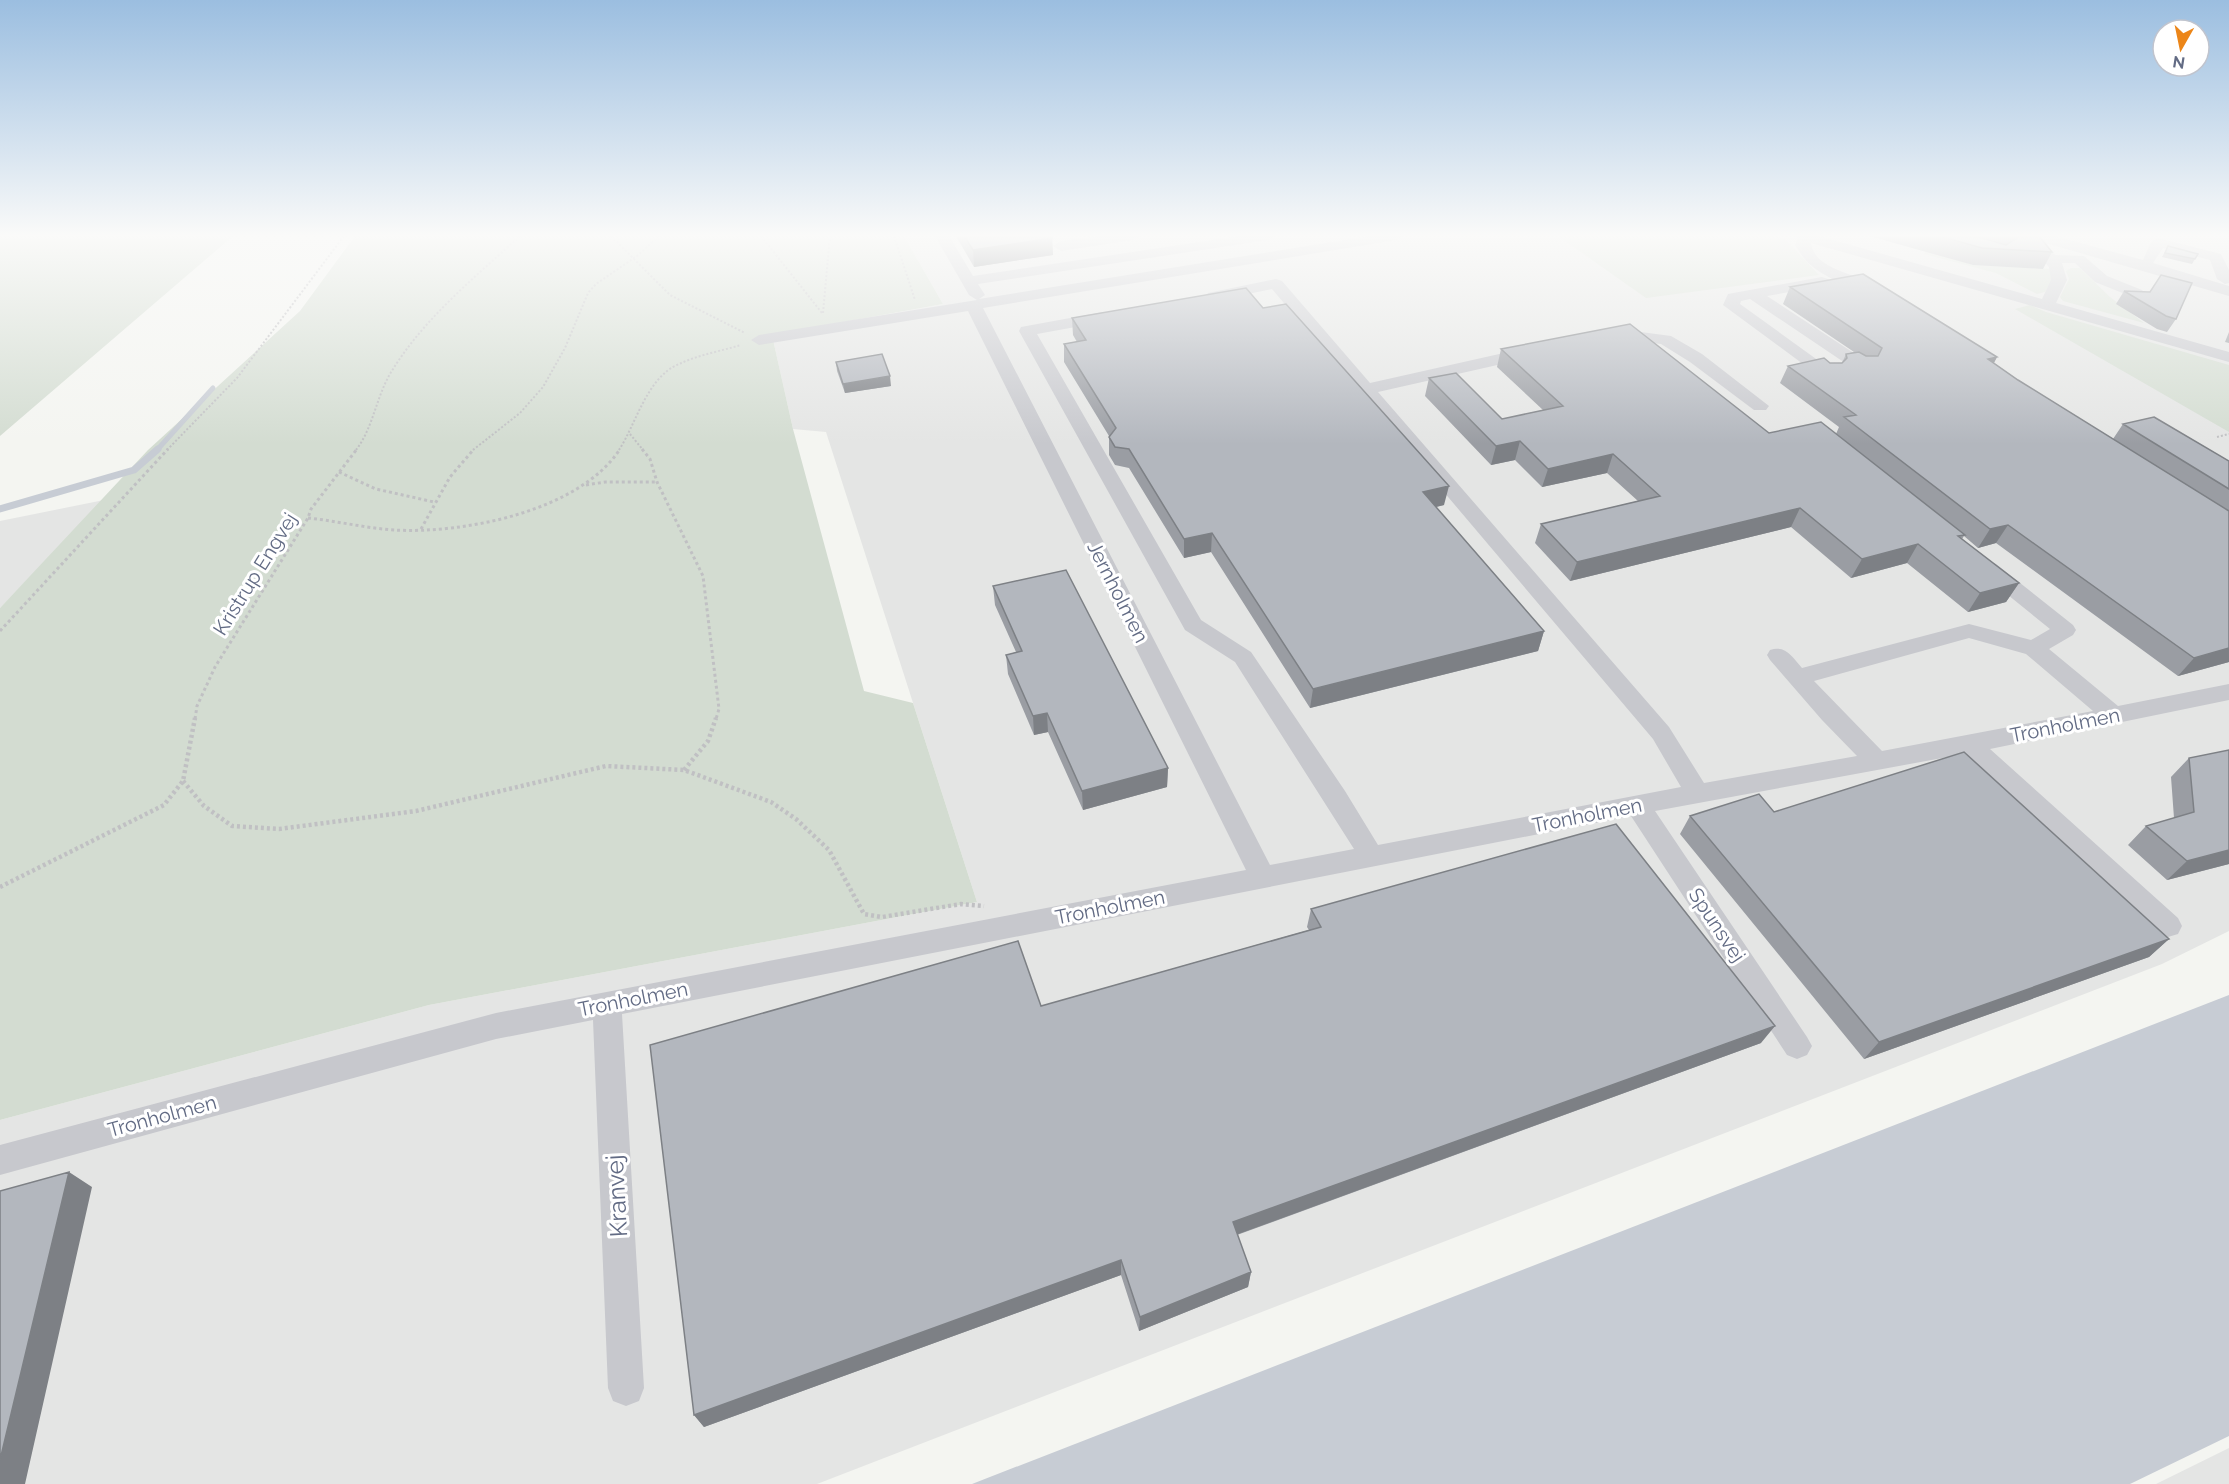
<svg xmlns="http://www.w3.org/2000/svg" width="2229" height="1484" font-family="Raleway,sans-serif">
	<style>
		.built { fill: #e4e5e4 }
		.green { fill: #d3dcd1 }
		.water { fill: #c7ccd4 }
		.lines { fill: none; stroke-linecap: round; stroke-linejoin: round }
		.stream-far1 { stroke: #c7ccd4; stroke-width: 5 }
		.stream { stroke: #c7ccd4; stroke-width: 7 }
		.path-far2 { stroke: #c0c0c3; stroke-width: 2; stroke-dasharray: 2 2; stroke-linecap: butt }
		.path-far1 { stroke: #c0c0c3; stroke-width: 3; stroke-dasharray: 3 3; stroke-linecap: butt }
		.path { stroke: #c0c0c3; stroke-width: 4.5; stroke-dasharray: 3 3; stroke-linecap: butt }
		.minor { fill: #c7c8cd; fill-rule: evenodd }
		.wall { fill: #9a9da3 }
		.shaded-wall { fill: #7d8085 }
		.building { fill: #b3b7be; stroke: #7d8085; stroke-width: 1.5 }
		.labels { text-anchor: middle; stroke-width: 6; stroke-linejoin: round; paint-order: stroke }
		.street-label { font-size: 20px; fill: #626b84; stroke: #fff }
		.near-street-label { font-size: 24px; fill: #626b84; stroke: #fff }
	</style>
	<rect width="100%" height="100%" fill="#f4f5f1"/>
	<path class="built" d="M904 236H2229V931L2162 964 817 1484H0V1120L429 1005 977 902 826 432 793 429 772 335 943 304Z
		M104 500 0 608V521Z
		M2229 1448V1484H2156Z"/>
	<path class="green" d="M0 236H233L0 436Z
		M355 236H904L943 304 772 335 793 429 864 691 913 703 977 902 429 1005 0 1120V608L148 450 300 311Z
		M1558 236H1774L1785 239 1819 275 1646 298Z
		M1926 251 1973 265 2051 269V282L2045 292 2037 294 1996 273 1924 254Z
		M2071 268H2080L2110 297 2144 323 2063 301 2060 297 2069 279 2066 271Z
		M2030 305 2046 312 2229 365V432L2015 309Z"/>
	<path class="water" d="M2229 995V1436L2130 1484H972Z"/>
	<g class="lines">
		<path class="stream-far1" d="M157 450 213 388"/>
		<path class="stream" d="M0 509 134 470 158 449"/>
		<path class="path-far2" d="M611 236 670 295 745 333
			M761 236 822 313
			M894 236 915 300
			M823 313 830 236
			M630 434 643 450
			M2217 437 2229 434
			M167 450 237 378 344 236
			M356 450C373 428 376 398 390 374 422 320 474 278 520 236
			M473 450 520 413 543 387 565 348 588 293 596 284 637 256 659 236
			M619 450C636 424 647 377 679 364 698 355 721 351 741 345"/>
		<path class="path-far1" d="M642 449 650 459 657 482 703 576 719 709 716 719
			M339 472 376 489 434 502
			M586 485 605 482H657
			M308 518C337 521 365 528 394 530 464 534 580 511 620 449
			M421 529 450 477 474 449
			M0 631 168 449
			M195 719 197 706 215 667 308 518 311 509 357 449"/>
		<path class="path" d="M684 770 708 741 716 718
			M183 781 204 806 232 826 279 829 416 811 606 766 684 770 771 802 796 819 829 850 864 914 882 917 961 904 984 906
			M0 887 164 805 183 781 195 718"/>
		<path class="minor" d="M935 236H949L973 276 1239 236H1275L1268 240 978 284 985 295 979 299 1369 236H1403L1396 240 983 308 1270 865 1354 849 1235 662 1185 630 1019 331 1021 327 1103 312 1111 317 1103 322 1037 334 1201 620 1251 652 1345 791 1378 845 1681 787 1653 739 1272 289 1214 301 1206 296 1208 293 1276 279 1282 281 1370 383 1531 347 1537 348 1539 352 1537 356 1378 392 1669 727 1704 783 1857 756 1822 720 1770 660 1767 655 1770 650C1786 645 1792 657 1802 668L1969 624 2031 640 2050 629 1982 574 1979 569 1982 564 1989 562 1996 564 2073 625 2076 630 2073 635 2049 649 2118 706 2229 684V700L1990 749 2178 918 2182 926 2178 934 2168 937 2158 934 1964 754 1655 811 1807 1037 1812 1046 1807 1055 1797 1059 1787 1055 1631 816 622 1014 644 1388 639 1401 626 1406 613 1401 608 1388 593 1020 496 1039 0 1175V1145L496 1013 1246 870 968 311 759 345 751 340 759 335 977 300 969 295ZM1969 638 2026 654 2093 711 1882 751 1814 681Z
			M1101 236H1140L1133 240 1061 251 1053 246 1061 241Z
			M1796 236H1819L2042 299 2051 280 2049 267 2030 246 2005 239 2003 236H2055L2143 260 2151 242 2158 238 2221 254 2229 270V283L2225 284 2217 279 2210 260 2163 248 2153 263 2229 286V296L2042 242 2055 255 2084 256 2107 276 2142 290 2144 293 2136 298 2130 296 2095 282 2075 263H2062L2067 280 2056 303 2229 352V362L1811 243C1815 273 1863 272 1879 291L1877 294C1864 297 1824 276 1813 267 1805 261 1800 253 1795 245L1798 239Z
			M1822 277 1828 279 1830 282 1828 285 1767 296 1869 363 1872 367 1869 371H1857L1750 299 1741 301 1740 304 1837 374 1834 378H1822L1723 305 1728 294Z
			M1618 329 1671 336 1702 354 1769 406 1766 410H1754L1690 362 1661 344 1612 338 1610 334 1612 330Z"/>
	</g>
	<path class="wall" d="M956 236H1051L1052 238 1053 255 974 267Z
		M1869 236H2039L2052 252 2043 269 1973 265Z
		M2168 246 2195 259 2192 264 2162 257Z
		M1790 287 1997 357 1994 363 2018 380 2113 439 2123 424 2229 461V662L2178 676 1996 543 1978 548 1964 536 1962 539 2019 583 2006 602 1968 612 1907 563 1851 578 1791 527 1570 581 1535 543 1541 524 1638 501 1607 473 1542 487 1515 460 1491 465 1425 396 1429 378 1502 419 1543 410 1497 367 1501 349 1769 433 1836 434 1839 427 1780 383 1788 366 1842 363 1846 354 1854 352 1783 304Z
		M2124 291 2176 319 2167 332 2157 329 2116 304Z
		M1263 308 1444 505 1436 507 1544 631 1538 651 1310 708 1211 552 1184 558 1129 468 1115 465 1109 455V436L1064 362V344L1077 342 1073 335 1072 318Z
		M2229 332V343L2225 342Z
		M836 362 891 386 845 393 837 371Z
		M993 586 1168 768 1167 787 1083 810 1048 732 1034 735 1008 674 1006 655 1016 652 995 605Z
		M2189 758 2229 864 2167 880 2128 845 2146 826 2174 818 2171 777Z
		M1774 812 2169 939 2149 957 1864 1059 1680 834 1690 816Z
		M1311 909 1761 1043 1237 1235 1251 1272 1248 1287 1139 1331 1121 1275 704 1427 694 1415 1041 1006 1309 930 1307 927Z"/>
	<path class="shaded-wall" d="M1052 238 1053 255 974 267 973 250Z
		M1997 357 1987 375 1988 359Z
		M890 376 891 386 845 393 843 384Z
		M1520 441 1515 460 1491 465 1496 446Z
		M1613 454 1607 473 1542 487 1548 469Z
		M1449 486 1444 505 1419 511 1423 492Z
		M1800 508 1791 527 1570 581 1577 562Z
		M2008 525 1996 543 1978 548 1990 529Z
		M1212 533 1211 552 1184 558V539Z
		M1918 544 1907 563 1851 578 1862 559Z
		M2019 583 2006 602 1968 612 1980 593Z
		M1544 631 1538 651 1310 708 1313 689Z
		M2229 648V662L2178 676 2194 658Z
		M1047 713 1048 732 1034 735 1033 716Z
		M1168 768 1167 787 1083 810 1082 791Z
		M2229 850V864L2167 880 2187 861Z
		M2169 939 2149 957 1864 1059 1879 1042Z
		M1775 1026 1761 1043 1230 1237 1233 1222Z
		M69 1172 92 1187 25 1484H0V1460Z
		M1121 1260V1275L704 1427 694 1415Z
		M1251 1272 1248 1287 1139 1331 1140 1317Z"/>
	<path class="building" d="M964 236H1051L1052 238 973 250Z
		M1939 236H1975L2006 245 2017 238 2015 236H2039L2052 252 1982 248Z
		M2168 246 2198 254 2195 259 2165 253Z
		M1863 274 1997 357 1988 359 2018 380 2229 511V648L2194 658 2008 525 1990 529 1844 417 1856 415 1788 366 1824 358 1830 363H1842L1847 358 1846 354 1859 352 1866 356H1878L1882 348 1790 287Z
		M2161 275 2192 283 2176 319 2166 316 2124 291 2150 292Z
		M1246 288 1263 308 1286 304 1449 486 1423 492 1544 631 1313 689 1212 533 1184 539 1129 449 1115 447 1109 437 1116 428 1064 344 1086 340 1072 318Z
		M1630 324 1769 433 1821 422 1965 535 1958 536 2019 583 1980 593 1918 544 1862 559 1800 508 1577 562 1541 524 1660 496 1613 454 1548 469 1520 441 1496 446 1429 378 1456 373 1502 419 1563 406 1501 349Z
		M882 354 890 376 843 384 836 362Z
		M2154 417 2229 461V489L2123 424Z
		M1066 570 1168 768 1082 791 1047 713 1033 716 1006 655 1022 651 993 586Z
		M2229 750V850L2187 861 2146 826 2194 812 2189 758Z
		M1964 752 2169 939 1879 1042 1690 816 1759 794 1774 812Z
		M1616 824 1775 1026 1233 1222 1251 1272 1140 1317 1121 1260 694 1415 650 1045 1018 941 1041 1006 1321 927 1311 909Z
		M69 1172 0 1460V1191Z"/>
	<linearGradient id="sky" x2="0" y2="1"><stop stop-color="#9bbee0"/><stop offset="0.53" stop-color="#fafaf9"/><stop offset="1" stop-color="#fafaf9" stop-opacity="0"/></linearGradient>
	<rect width="2229" height="444" fill="url(#sky)"/>
	<g class="labels">
		<g class="street-label">
			<text transform="translate(255 574) rotate(-58)" y="7">Kristrup Engvej</text>
			<text transform="translate(1118 592) rotate(63)" y="7">Jernholmen</text>
			<text transform="translate(2065 725) rotate(-11)" y="7">Tronholmen</text>
			<text transform="translate(1587 815) rotate(-11)" y="7">Tronholmen</text>
			<text transform="translate(1110 907) rotate(-11)" y="7">Tronholmen</text>
			<text transform="translate(1717 925) rotate(56)" y="7">Spunsvej</text>
			<text transform="translate(633 999) rotate(-11)" y="7">Tronholmen</text>
			<text transform="translate(162 1116) rotate(-15)" y="7">Tronholmen</text>
		</g>
		<g class="near-street-label">
			<text transform="translate(617 1196) rotate(-93)" y="8">Kranvej</text>
		</g>
	</g>
	<g transform="translate(2181 48) rotate(189)"><circle r="28" fill="#ffffff" stroke="#c0c4ce" stroke-width="1.5"/>
	<path d="M0-4.5L10 22L0 15L-10 22Z" fill="#ec8619"/>
	<text y="-9" font-size="16" font-weight="bold" text-anchor="middle" fill="#626b84">N</text>
	</g>
</svg>
